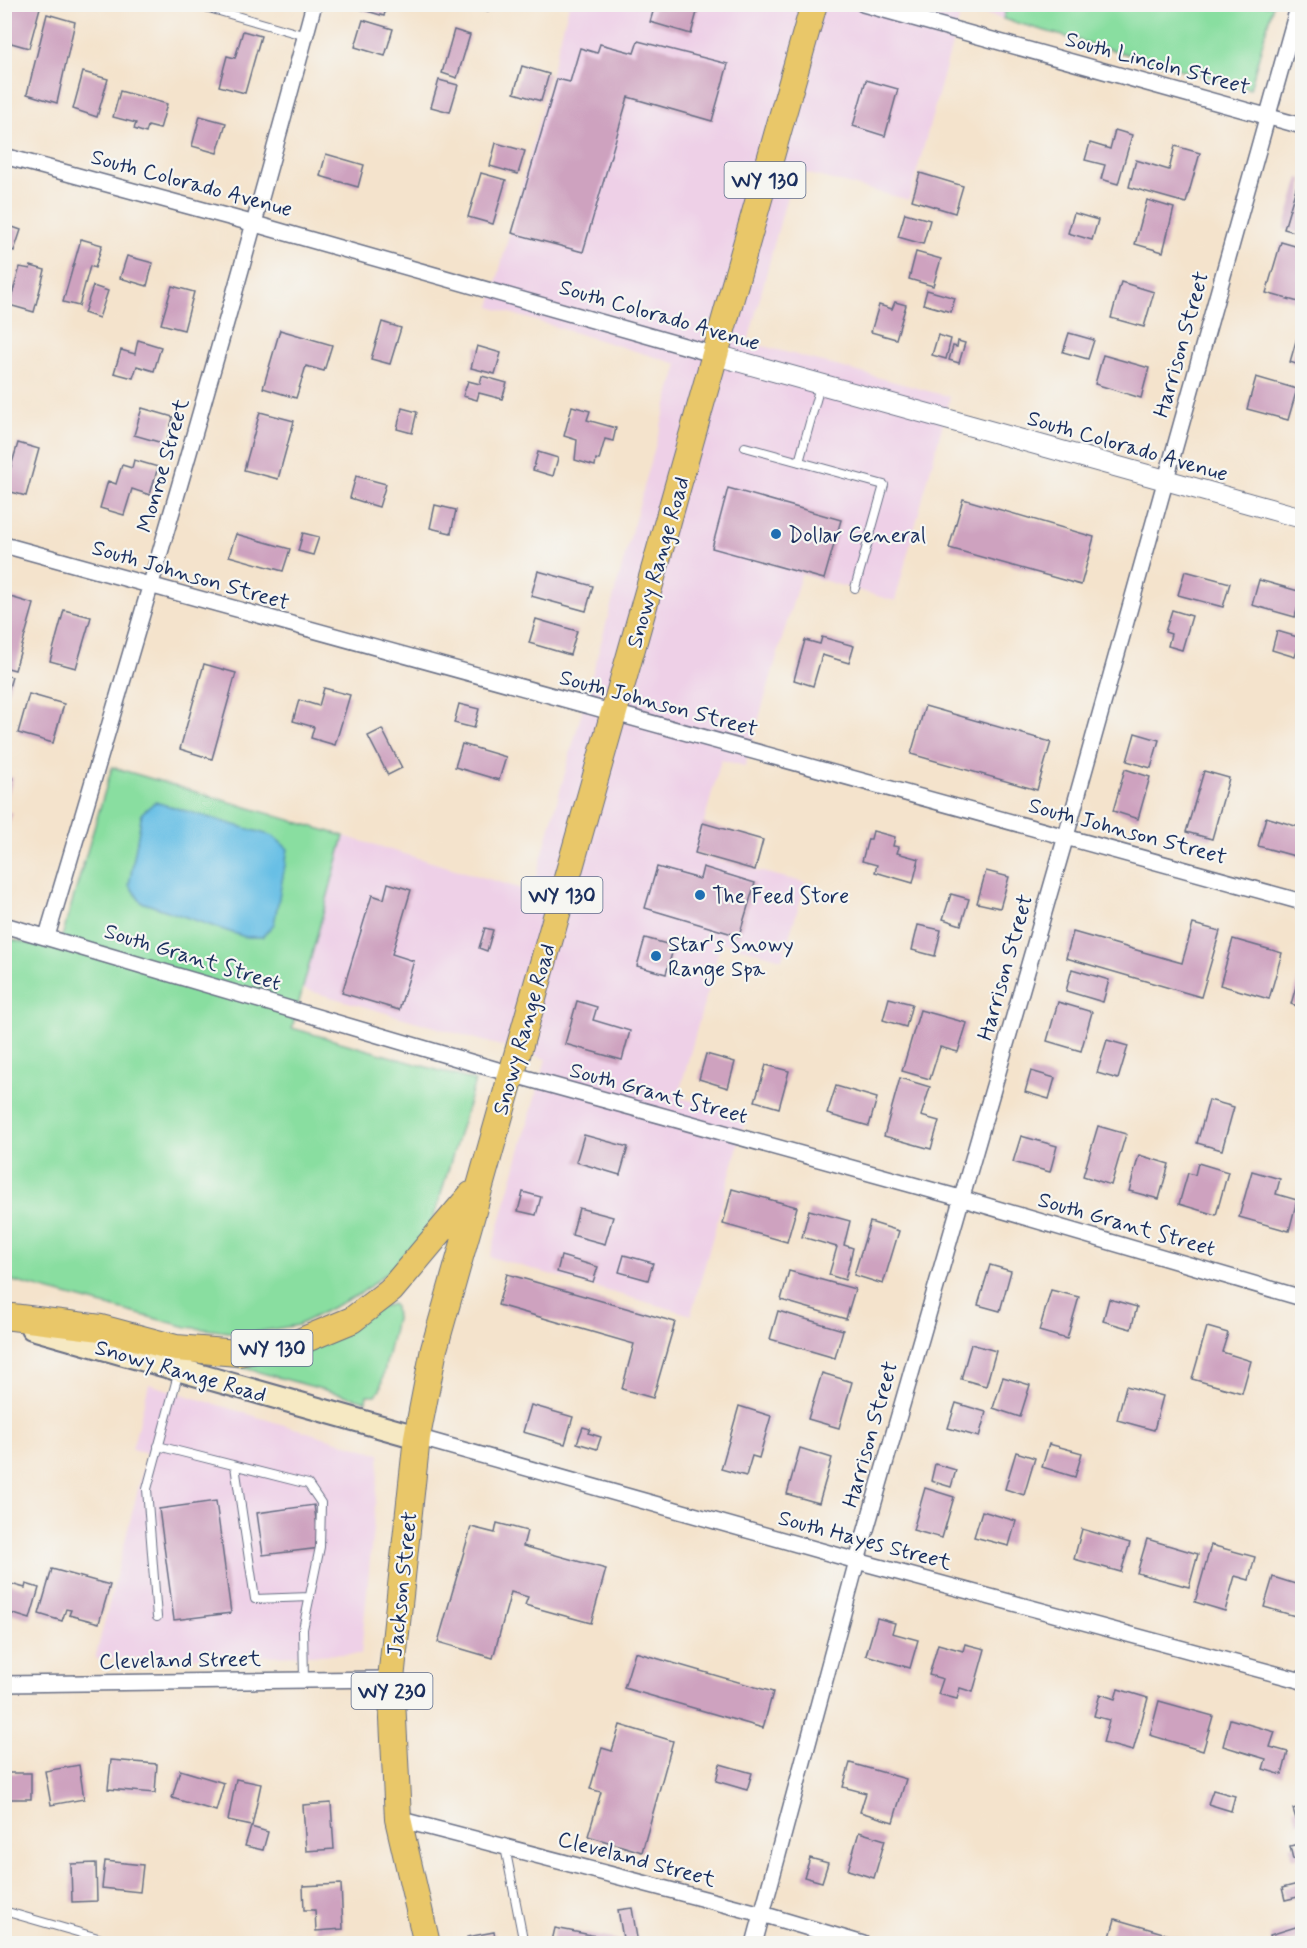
<svg xmlns="http://www.w3.org/2000/svg" width="1307" height="1948" font-family="Mynerve,sans-serif">
	<style>
		.built { fill: #eed0e7 }
		.green { fill: #89dea0; stroke: #52867f; stroke-width: 1.5 }
		.water { fill: #68bfe5; stroke: #4277a2; stroke-width: 1.5 }
		.building { fill: #cea2bf }
		.lines { fill: none; stroke-linecap: round; stroke-linejoin: round }
		.service-casing { stroke: #676e84; stroke-width: 10 }
		.minor-casing { stroke: #676e84; stroke-width: 18 }
		.tertiary-casing { stroke: #676e84; stroke-width: 22 }
		.secondary-casing { stroke: #676e84; stroke-width: 26 }
		.primary-casing { stroke: #676e84; stroke-width: 28 }
		.service { stroke: #fff; stroke-width: 8 }
		.minor { stroke: #fff; stroke-width: 15 }
		.tertiary { stroke: #fff; stroke-width: 20 }
		.secondary { stroke: #f6e9c3; stroke-width: 22 }
		.primary { stroke: #e9c769; stroke-width: 26 }
		.poi-dot { fill: #1f6fb2; stroke: #f6f6f2; stroke-width: 2 }
		.labels { text-anchor: middle; stroke-width: 4.5; stroke-linejoin: round; paint-order: stroke }
		.shield { fill: #f6f6f2; stroke: #5d6b8a; stroke-width: 1.5 }
		.shield-label { font-size: 21px; font-weight: bold; fill: #1b2f5e }
		.street-label { font-size: 22px; fill: #1b2f5e; stroke: #f6f6f2 }
		.poi-label { font-size: 22px; fill: #1b2f5e; stroke: #f6f6f2; text-anchor: start }
	</style>
	<rect width="100%" height="100%" fill="#f6f6f2"/>
	<filter id="ink" filterUnits="userSpaceOnUse"><feTurbulence type="fractalNoise" baseFrequency=".0167" numOctaves="2"/><feDisplacementMap in="SourceGraphic" scale="12" xChannelSelector="R" yChannelSelector="G"/><feConvolveMatrix kernelMatrix="1 2 1 2 8 2 1 2 1" color-interpolation-filters="sRGB"/></filter>
	<filter id="wash" filterUnits="userSpaceOnUse"><feTurbulence type="fractalNoise" baseFrequency=".008" numOctaves="4" result="noise"/><feDisplacementMap in="SourceGraphic" scale="24" xChannelSelector="R" yChannelSelector="G"/><feGaussianBlur stdDeviation="1.35" result="paint"/><feColorMatrix in="noise" values="0 0 0 0 0 0 0 0 0 0 0 0 0 0 0 0 0 1.4 0 .05"/><feComposite in="paint" operator="in"/></filter>
	<g filter="url(#wash)">
		<rect width="100%" height="100%" fill="#f4e3cc"/>
		<path class="built" d="M569 5H1007L1003 19 962 8 909 200 794 170 748 342 950 397 895 601 801 574 745 766 721 760 695 855 806 883 782 959 721 942 678 1097 746 1117 691 1315 490 1257 546 1059 303 989 344 836 532 892 678 364 490 307Z
			M149 1384 380 1454 361 1654 95 1659 147 1454 132 1449Z"/>
		<path class="green" d="M1007 5V4L1273 5 1250 89 1003 19Z
			M112 767 344 836 292 1028 475 1081 431 1227 412 1253 361 1293 298 1325 245 1334 187 1327 5 1279 4 938 58 950Z
			M392 1304 395 1307 396 1319 380 1390 376 1395H367L366 1401 225 1363Z"/>
		<path class="water" d="M155 802 273 836 288 849 274 924 262 937H245L141 902 129 885 142 813Z"/>
		<g id="blocks">
			<path class="building" d="M4 4H41L29 48 4 41 9 18 4 16Z
				M361 4H387L384 16 360 9Z
				M466 4H490L488 11Z
				M655 5H699L691 34 650 22Z
				M47 14 75 22 57 103 27 94Z
				M363 20 393 29 385 56 355 47Z
				M454 30 470 35 457 78 442 73Z
				M243 31 261 36 245 93 219 86 227 56 235 58Z
				M638 41 728 64 712 121 628 97 583 252 512 233 557 79 570 82 580 48 597 53 600 44 634 53Z
				M522 66 549 74 541 101 514 93Z
				M83 72 108 79 97 117 73 109Z
				M439 80 458 85 450 112 431 107Z
				M866 80 898 89 885 136 853 126Z
				M120 91 167 104 160 129 148 126 146 133 134 129 136 123 113 117Z
				M200 116 226 123 217 153 192 146Z
				M1115 130 1132 135 1118 184 1101 179 1105 165 1085 160 1090 143 1110 149Z
				M496 143 525 151 518 174 490 166Z
				M1175 146 1200 153 1186 203 1129 187 1136 160 1169 170Z
				M326 154 364 165 358 187 320 176Z
				M481 173 506 180 493 224 468 217Z
				M920 173 963 186 955 213 912 200Z
				M1299 178 1302 179V234L1284 229Z
				M1147 200 1174 208 1163 252 1135 244Z
				M905 213 930 220 923 244 898 237Z
				M1074 213 1098 220 1092 240 1068 233Z
				M4 224 21 230 14 251 4 247Z
				M81 239 102 245 95 268 90 266 79 306 63 302Z
				M1281 242 1302 248V303L1266 293Z
				M916 252 941 259 933 286 909 279Z
				M127 256 153 263 147 286 120 278Z
				M31 266 45 270 34 312 9 305 20 267 30 269Z
				M1121 282 1154 292 1144 327 1111 318Z
				M93 286 108 291 99 318 84 313Z
				M172 286 194 292 184 330 161 324Z
				M927 290 955 298 951 312 923 304Z
				M895 302 906 305 896 339 871 332 879 305 892 309Z
				M382 322 401 328 390 364 371 359Z
				M1300 327 1302 328V366L1290 362Z
				M280 330 332 345 324 371 306 366 296 398 263 388Z
				M1069 333 1094 340 1088 359 1063 352Z
				M938 335 951 339 946 359 932 355Z
				M138 340 161 347 154 371 137 366 133 378 114 373 121 350 135 354Z
				M958 341 965 343 959 363 949 360 953 346 957 347Z
				M477 346 501 353 495 374 471 368Z
				M1103 355 1149 368 1141 398 1095 384Z
				M482 376 507 383 502 399 479 393 477 400 463 396 468 381 480 384Z
				M1256 377 1297 389 1288 420 1247 409Z
				M572 406 590 411 587 420 616 428 613 441 605 439 599 460 596 459 595 466 575 460 577 440 564 436Z
				M142 408 173 417 166 444 134 435Z
				M402 408 417 412 412 433 397 429Z
				M260 412 294 421 278 479 244 470Z
				M18 443 39 449 26 496 4 490Z
				M538 452 558 458 553 476 533 470Z
				M134 460 158 467 150 495 132 489 124 515 100 508 108 481 116 484 122 465 132 468Z
				M356 476 386 484 379 507 350 498Z
				M728 488 841 520 824 579 712 548Z
				M963 499 1094 537 1081 585 949 548Z
				M435 505 456 510 451 533 430 528Z
				M303 533 319 537 313 555 298 551Z
				M236 534 290 549 283 571 229 556Z
				M538 571 593 586 586 611 531 596Z
				M1185 571 1230 583 1223 607 1178 595Z
				M1259 580 1302 592 1295 617 1252 605Z
				M7 596 34 604 15 670 4 667Z
				M64 610 91 617 76 668 50 661Z
				M1172 610 1192 616 1182 650 1168 646 1171 634 1165 632Z
				M536 619 577 631 570 655 529 643Z
				M1277 631 1301 638 1295 657 1272 650Z
				M822 637 854 646 849 663 822 655 813 686 794 680 805 640 820 644Z
				M204 664 236 673 212 759 180 749Z
				M5 675 12 677 5 701Z
				M324 688 350 695 335 745 311 738 314 727 293 721 299 700 319 706Z
				M29 694 64 704 53 743 18 733Z
				M459 704 479 709 474 728 454 723Z
				M925 706 1051 742 1037 790 911 754Z
				M382 729 402 768 388 775 368 736Z
				M1135 733 1159 740 1151 768 1127 761Z
				M462 744 506 757 499 780 455 767Z
				M1125 769 1150 777 1138 819 1113 811Z
				M1204 771 1229 778 1212 839 1186 832Z
				M4 775 13 778 6 801H4Z
				M4 811 12 813 5 839H4Z
				M1266 817 1302 828V858L1258 846Z
				M703 823 763 840 755 870 695 853Z
				M873 831 895 837 893 846 899 847 897 853 919 859 913 883 875 872 877 865 862 861 868 839H871Z
				M657 867 700 879 703 867 755 883 739 936 645 908Z
				M986 871 1009 877 1000 908 977 903Z
				M388 883 411 890 392 954 414 961 399 1010 342 993 372 895 384 899Z
				M951 894 969 899 961 925 943 919Z
				M1193 924 1220 931 1201 997 1066 958 1073 932 1182 963Z
				M918 925 941 930 935 956 912 950Z
				M485 928 493 930 487 951 479 948Z
				M645 938 674 946 666 974 637 966Z
				M1233 939 1282 953 1269 999 1220 985Z
				M1302 966V1008L1291 1004Z
				M1072 969 1109 980 1103 1002 1066 991Z
				M889 998 912 1004 906 1027 883 1020Z
				M577 1001 597 1007 593 1020 630 1031 622 1060 565 1044Z
				M1058 1002 1092 1012 1081 1051 1047 1041Z
				M920 1010 967 1023 958 1052 940 1047 930 1079 902 1071Z
				M1107 1040 1128 1046 1118 1079 1097 1073Z
				M706 1054 735 1062 728 1088 699 1079Z
				M766 1065 789 1071 779 1108 755 1101Z
				M1031 1071 1055 1078 1049 1099 1025 1092Z
				M900 1078 930 1087 921 1116 939 1121 931 1149 884 1136Z
				M836 1086 877 1098 869 1126 827 1114Z
				M1209 1100 1234 1107 1222 1150 1197 1143Z
				M1098 1126 1126 1134 1111 1185 1083 1176Z
				M584 1135 628 1147 620 1175 576 1162Z
				M1021 1136 1057 1146 1050 1172 1013 1162Z
				M1139 1155 1169 1164 1159 1199 1129 1191Z
				M1198 1163 1228 1172 1216 1215 1179 1204 1188 1173 1195 1175Z
				M1252 1171 1280 1179 1276 1194 1297 1200 1289 1231 1239 1217Z
				M732 1189 797 1207 787 1242 723 1224Z
				M523 1192 541 1197 536 1215 518 1211Z
				M579 1208 613 1217 605 1244 572 1235Z
				M809 1210 850 1221 844 1245 853 1248 845 1280 829 1275 837 1247 802 1237Z
				M870 1222 899 1231 883 1284 854 1275Z
				M624 1255 653 1263 648 1280 619 1272Z
				M561 1256 598 1267 593 1282 557 1272Z
				M990 1265 1011 1271 1000 1311 978 1305Z
				M789 1271 855 1289 846 1319 781 1300Z
				M507 1274 675 1322 653 1398 622 1389 634 1344 498 1305Z
				M1051 1290 1079 1297 1067 1339 1039 1331Z
				M1109 1299 1137 1307 1131 1329 1103 1321Z
				M778 1311 843 1330 835 1358 770 1339Z
				M1207 1327 1228 1333 1222 1352 1251 1361 1242 1393 1192 1379Z
				M971 1344 996 1351 986 1386 961 1379Z
				M822 1373 852 1382 839 1428 808 1419Z
				M1003 1377 1030 1385 1020 1417 993 1408Z
				M1302 1377V1394L1297 1393Z
				M1126 1386 1163 1396 1154 1430 1117 1420Z
				M956 1403 986 1412 979 1437 948 1428Z
				M531 1405 573 1417 565 1444 523 1432Z
				M739 1406 771 1416 759 1458 752 1456 746 1476 721 1469Z
				M583 1427 590 1429 588 1433 601 1437 597 1449 577 1443Z
				M1049 1444 1082 1453 1075 1477 1042 1467Z
				M800 1448 832 1458 819 1503 787 1494Z
				M1016 1452 1035 1458 1024 1495 1005 1489Z
				M935 1464 956 1470 951 1487 931 1481Z
				M925 1488 954 1497 942 1538 913 1530Z
				M216 1501 231 1613 174 1620 159 1509Z
				M314 1505 320 1548 263 1555 257 1513Z
				M982 1511 1016 1521 1009 1546 974 1537Z
				M497 1523 527 1531 523 1546 606 1569 591 1623 525 1605 528 1597 511 1592 493 1658 438 1642 471 1527 495 1533Z
				M1082 1529 1130 1543 1121 1572 1074 1559Z
				M1147 1539 1198 1554 1189 1587 1137 1573Z
				M1211 1545 1255 1557 1249 1580 1235 1576 1225 1611 1195 1602Z
				M52 1569 110 1585 99 1623 69 1615 71 1610 66 1609 62 1621 39 1614Z
				M1273 1577 1302 1586V1618L1264 1607Z
				M4 1582 25 1588 26 1584 39 1588 30 1619 4 1611Z
				M877 1618 895 1623 892 1633 918 1640 910 1668 866 1655Z
				M938 1644 963 1651 965 1644 985 1649 973 1692 960 1688 957 1699 938 1694 943 1679 929 1675Z
				M635 1652 773 1692 763 1728 624 1688Z
				M1118 1689 1148 1698 1133 1751 1103 1743 1109 1720 1094 1716 1100 1694 1115 1699Z
				M1159 1701 1213 1716 1203 1751 1150 1735Z
				M1230 1719 1275 1732 1270 1747 1288 1752 1282 1775 1263 1769 1266 1759 1223 1746Z
				M620 1725 673 1741 642 1852 588 1836 601 1792 590 1789 602 1748 612 1751Z
				M111 1760 157 1764 155 1793 108 1789Z
				M850 1763 906 1779 893 1822 860 1812 866 1793 843 1787Z
				M720 1764 752 1773 747 1790 716 1781Z
				M79 1765 84 1799 51 1805 45 1771Z
				M180 1770 224 1783 216 1811 172 1798Z
				M4 1773H31V1799H4Z
				M236 1779 261 1784 252 1826 228 1821Z
				M1213 1790 1235 1796 1231 1811 1208 1804Z
				M331 1803 334 1849 306 1851 303 1805Z
				M1302 1806V1821L1297 1822 1293 1809Z
				M251 1827 268 1832 263 1850 245 1846Z
				M859 1832 885 1840 874 1878 848 1870Z
				M1302 1843V1856L1293 1859 1290 1846Z
				M810 1858 828 1863 822 1882 804 1877Z
				M105 1861 143 1865 140 1892 102 1888Z
				M96 1863 97 1901 72 1902 71 1864Z
				M1302 1883V1896L1285 1900 1282 1888Z
				M341 1884 343 1929 316 1931 315 1910H304L303 1886Z
				M632 1908 638 1944H624L618 1910Z
				M1115 1919 1180 1938 1178 1944H1108Z
				M1302 1925V1938L1285 1944H1272L1270 1935Z
				M555 1928 617 1940 616 1944 552 1941Z
				M494 1932 496 1944H468L467 1937Z
				M680 1938 681 1944H657L656 1942Z"/>
		</g>
	</g>
	<g filter="url(#ink)">
		<use href="#blocks" fill-opacity="0" stroke="#676e84" stroke-width="1.5"/>
		<g class="lines">
			<g class="service-casing">
				<path id="service" d="M195 4 306 36
					M745 447 884 485 855 588
					M799 462 820 386
					M158 1446 308 1484 321 1503 320 1547 303 1629 304 1680
					M235 1466 255 1599 310 1597
					M157 1617 147 1489 179 1371
					M505 1847 524 1944
					M4 1911 119 1944"/>
			</g>
			<g class="minor-casing">
				<path id="minor" d="M863 4 1302 126
					M4 156 255 224 716 355
					M4 545 1302 902
					M4 925 511 1074 960 1198 1302 1298
					M47 936C139 627 230 317 314 4
					M417 1437 857 1561 1302 1681
					M4 1684 391 1679
					M398 1819 762 1914 863 1944
					M754 1944 857 1561 1066 836 1299 4"/>
			</g>
			<g class="tertiary-casing">
				<path id="tertiary" d="M716 355 1302 518"/>
			</g>
			<g class="secondary-casing">
				<path id="secondary" d="M32 1328 417 1437"/>
			</g>
			<g class="primary-casing">
				<path id="primary" d="M4 1316 101 1328 176 1348 238 1353 294 1344 352 1320 391 1290 471 1195
					M427 1944 398 1819 391 1679 417 1437 434 1349 814 4"/>
			</g>
			<use href="#service" class="service"/>
			<use href="#minor" class="minor"/>
			<use href="#tertiary" class="tertiary"/>
			<use href="#secondary" class="secondary"/>
			<use href="#primary" class="primary"/>
		</g>
	</g>
	<g class="poi-dot">
		<circle cx="776" cy="534" r="6"/>
		<circle cx="700" cy="895" r="6"/>
		<circle cx="656" cy="956" r="6"/>
	</g>
	<g class="labels">
		<g class="shield">
			<rect x="724.5" y="162" width="81" height="36" rx="4.5"/>
			<rect x="521.5" y="877" width="81" height="36" rx="4.5"/>
			<rect x="231.5" y="1330" width="81" height="36" rx="4.5"/>
			<rect x="351.5" y="1673" width="81" height="36" rx="4.5"/>
		</g>
		<g class="shield-label">
			<text x="765" y="187">WY 130</text>
			<text x="562" y="902">WY 130</text>
			<text x="272" y="1355">WY 130</text>
			<text x="392" y="1698">WY 230</text>
		</g>
		<g class="street-label">
			<text transform="translate(1158 62) rotate(15)" y="8">South Lincoln Street</text>
			<text transform="translate(192 182) rotate(15)" y="8">South Colorado Avenue</text>
			<text transform="translate(660 314) rotate(16)" y="8">South Colorado Avenue</text>
			<text transform="translate(1180 344) rotate(-74)" y="8">Harrison Street</text>
			<text transform="translate(1128 445) rotate(16)" y="8">South Colorado Avenue</text>
			<text transform="translate(162 465) rotate(-74)" y="8">Monroe Street</text>
			<text transform="translate(657 562) rotate(-74)" y="8">Snowy Range Road</text>
			<text transform="translate(191 574) rotate(16)" y="8">South Johnson Street</text>
			<text transform="translate(659 702) rotate(15)" y="8">South Johnson Street</text>
			<text transform="translate(1128 830) rotate(15)" y="8">South Johnson Street</text>
			<text transform="translate(193 956) rotate(17)" y="8">South Grant Street</text>
			<text transform="translate(1004 967) rotate(-74)" y="8">Harrison Street</text>
			<text transform="translate(523 1029) rotate(-74)" y="8">Snowy Range Road</text>
			<text transform="translate(659 1092) rotate(15)" y="8">South Grant Street</text>
			<text transform="translate(1127 1223) rotate(16)" y="8">South Grant Street</text>
			<text transform="translate(181 1370) rotate(16)" y="8">Snowy Range Road</text>
			<text transform="translate(869 1434) rotate(-74)" y="8">Harrison Street</text>
			<text transform="translate(865 1539) rotate(15)" y="8">South Hayes Street</text>
			<text transform="translate(401 1584) rotate(-84)" y="8">Jackson Street</text>
			<text transform="translate(180 1659) rotate(-1)" y="8">Cleveland Street</text>
			<text transform="translate(637 1858) rotate(15)" y="8">Cleveland Street</text>
		</g>
		<g class="poi-label">
			<text x="788" y="542">Dollar General</text>
			<text x="712" y="903">The Feed Store</text>
			<text x="668" y="951">Star's Snowy<tspan x="668" dy="25">Range Spa</tspan></text>
		</g>
	</g>
	<rect width="1307" height="1948" fill="none" stroke="#f6f6f2" stroke-width="24"/>
</svg>
